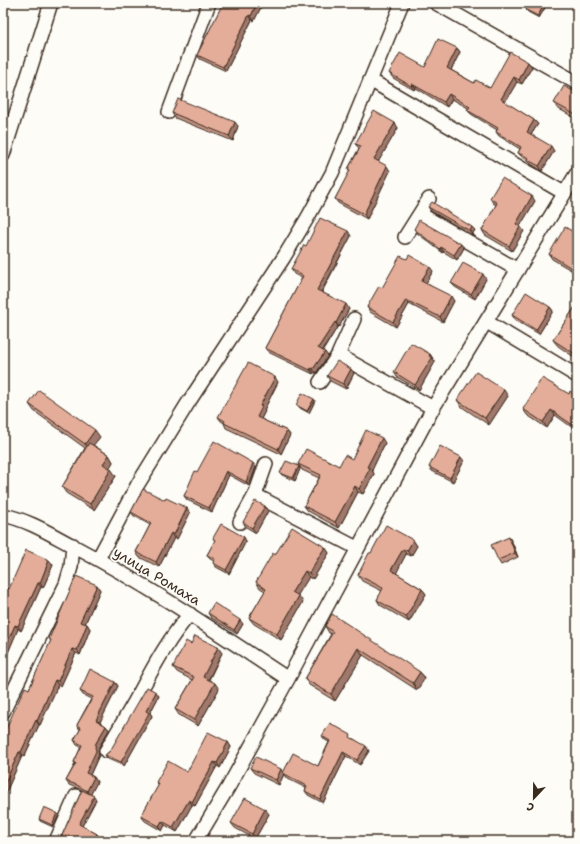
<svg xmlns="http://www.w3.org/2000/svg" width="580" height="844" font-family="'Shantell Sans',sans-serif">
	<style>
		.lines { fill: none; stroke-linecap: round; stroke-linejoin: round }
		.street-casing { stroke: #3b2a1e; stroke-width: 16 }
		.street { stroke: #fdfcf7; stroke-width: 13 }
		.wall { fill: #c49584; stroke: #3b2a1e }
		.shaded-wall { fill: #a0796c; stroke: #3b2a1e }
		.building { fill: #e4ad9a; stroke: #3b2a1e }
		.labels { text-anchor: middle; stroke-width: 3.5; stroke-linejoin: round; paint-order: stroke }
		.street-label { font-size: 14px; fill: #3b2a1e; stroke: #fdfcf7 }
	</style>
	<rect width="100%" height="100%" fill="#fdfcf7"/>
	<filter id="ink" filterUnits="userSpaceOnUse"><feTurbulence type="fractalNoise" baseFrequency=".025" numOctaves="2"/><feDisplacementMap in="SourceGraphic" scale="8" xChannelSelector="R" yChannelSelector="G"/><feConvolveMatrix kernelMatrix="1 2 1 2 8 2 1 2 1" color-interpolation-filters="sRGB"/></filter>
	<g filter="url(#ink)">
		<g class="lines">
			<g class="street-casing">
				<path id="street" d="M436 3 577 83
					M370 80 564 193
					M169 112 209 3
					M3 155 51 3
					M420 214 518 270
					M405 237 429 199
					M487 322 577 376
					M338 355 433 408
					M320 382 338 355 354 319
					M255 495 357 548
					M3 515C29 520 52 535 75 547 149 586 218 633 288 679
					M240 522 255 495 266 464
					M98 559 138 484 188 403 284 257 308 217 332 173 402 3
					M3 712 66 584 71 567 73 545
					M106 751C115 735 125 719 134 703 151 672 167 640 190 614
					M56 841 76 796
					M196 841 229 786 288 679 433 408 577 173"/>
			</g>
			<use href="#street" class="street"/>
		</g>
		<path class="wall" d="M222 3H263L254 21 252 20 226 71 200 59 197 55 223 4Z
			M544 4 546 6 539 18 528 12 526 10Z
			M457 48 460 52 451 70 474 83 490 88 528 62 532 67 522 84 517 82 505 102 534 120 538 124 531 135 554 151 542 171 531 164 528 161 522 157 518 153 520 149 499 136 496 132 497 130 471 114 467 110 468 108 452 99 447 107 416 88 414 90 393 78 389 73 425 67Z
			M577 93V119L557 108 554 103Z
			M172 113 238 126 233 141 175 118Z
			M395 123 398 128 378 162 390 171 367 219 338 203 335 199 350 171 348 169 359 148 355 144Z
			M490 198 535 201 520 226 524 231 512 251 485 235 482 230 496 205 493 203Z
			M428 207 475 230 472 235 431 211Z
			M414 229 464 248 457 260 444 252 443 253 417 233Z
			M577 234V272L576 273 552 259 549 254Z
			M351 236 322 292 349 309 339 327 338 326 323 351 328 356 316 373H314L313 374 268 352 265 348 302 278 294 274 291 269 306 246Z
			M433 271 426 283 454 301 443 322 409 304 396 327 370 312 367 307 382 288Z
			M486 279 475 299 455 287 451 283Z
			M577 304V359L558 346 553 340Z
			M550 307 553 311 539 334 515 320 512 315Z
			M430 354 435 362 419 390 397 377 394 372Z
			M354 373 346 389 330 381 327 376Z
			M278 382 264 410 265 411 261 419 287 431 290 435 281 454 226 428 224 423 221 421 218 417Z
			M569 394 577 396V431L555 415 547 428 527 415 523 409Z
			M508 396 489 425 462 407 457 400Z
			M315 401 309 413 298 407 296 405Z
			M29 404 100 437 93 445 109 455 113 462 109 468 116 476 94 510 66 493 62 487 85 448 34 411Z
			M385 443 372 470 374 474 363 494 358 492 339 528 308 511 304 506 319 478 302 470 298 464 339 466Z
			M464 461 453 482 432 471 429 467Z
			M256 467 249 486 229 475 212 512 187 500 184 496 197 472Z
			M300 469 295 481 282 475 280 473Z
			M165 500 187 508 190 513 177 539 174 538 159 567 139 557 136 552 150 525 134 516 131 512Z
			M265 506 268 511 256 533 246 527 243 522Z
			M509 537 512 542 518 557 501 565 498 560Z
			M213 538 246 541 229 574 216 567 213 563 214 561 210 559 207 555 215 541Z
			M413 540 417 546 411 556 406 554 396 573 422 589 426 594 409 622 380 605 377 600 382 591 362 581 358 575 371 553Z
			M325 547 329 553 313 579 309 577 297 596 303 602 281 640 254 624 249 618 265 591 260 588 256 582 275 555Z
			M49 560 53 565 43 588 41 587 21 631 18 629 4 662H3V586L9 589Z
			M97 585 100 590 85 624H87L90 629 80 655 76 653 61 686 58 685 40 725H39L24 757 22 756 4 797 3 796V735L29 689 51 641 49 639Z
			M208 613 243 624 237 634 211 618Z
			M325 626 420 672 425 678 417 690 363 655 335 701 309 685 305 679 331 634 329 633Z
			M191 644 222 653 209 680 219 689 198 726 179 715 175 709 192 680 177 672 173 667Z
			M115 682 118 686 100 722 106 726 109 730 99 747 98 751 99 755 90 775 94 777 97 782 90 795 94 796 96 800 82 826 97 834 100 838 98 841H60V840L82 790 69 785 66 781 75 764 74 762 81 747 77 745 74 740 80 730 77 725 91 699 83 695 80 691Z
			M159 696 150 713 152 716 124 766 108 759 105 755 110 751Z
			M322 736 354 739 369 751 360 765 346 756 323 803 308 795 305 791 306 788 286 778 284 774 279 785 254 773 250 768 284 773 318 766 329 742 325 740Z
			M228 742 231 747 220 768 217 766 195 806 192 805 177 832 165 825 162 831 145 821 141 816 159 785 156 782 187 772Z
			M269 814 255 839 235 828 231 823Z
			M59 815 53 827 40 821 39 819Z"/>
		<path class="shaded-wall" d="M257 3H263L254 21 251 16Z
			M544 4 546 6 539 18 538 16Z
			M249 15 252 20 226 71 223 67Z
			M457 48 460 52 450 72 447 68Z
			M528 62 532 67 522 84 519 80Z
			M514 77 517 82 504 104 501 99Z
			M412 84 416 88 414 90 411 86Z
			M449 94 452 99 447 107 444 102Z
			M534 120 538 124 530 136 527 132Z
			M235 122 238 126 233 141 229 136Z
			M395 123 398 128 377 164 374 159Z
			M551 146 554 151 542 171 539 166Z
			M387 166 390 171 367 219 364 214Z
			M532 196 535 201 519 228 516 224Z
			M472 227 475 230 472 235 470 231Z
			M520 227 524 231 512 251 509 246Z
			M348 231 351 236 320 294 317 290Z
			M461 244 464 248 457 260 454 255Z
			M441 247 444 252 443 253 440 249Z
			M577 262V272L576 273 573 269Z
			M430 267 433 271 425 285 421 281Z
			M483 274 486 279 475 299 471 294Z
			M451 296 454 301 443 322 440 317Z
			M406 300 409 304 396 327 393 322Z
			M346 304 349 309 339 327 336 323Z
			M550 307 553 311 539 334 536 330Z
			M335 322 338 326 321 353 318 348Z
			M325 352 328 356 316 373 313 369Z
			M430 354 435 362 419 390 415 385Z
			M311 368 314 373 313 374 310 370Z
			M351 369 354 373 346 389 343 384Z
			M275 377 278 382 264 410 265 411 260 421 257 417 260 406Z
			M504 390 508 396 489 425 485 418Z
			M314 399 315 401 309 413 307 411Z
			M551 410 555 415 547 428 543 422Z
			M95 430 100 437 89 451 85 444Z
			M287 431 290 435 281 454 278 449Z
			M382 438 385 443 372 470 374 474 363 494 359 489 367 467Z
			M109 455 113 462 108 471 103 464Z
			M461 457 464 461 453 482 450 478Z
			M253 463 256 467 249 486 246 482Z
			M299 466 300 469 295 481 293 478Z
			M111 469 116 476 94 510 90 504Z
			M226 471 229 475 212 512 209 508Z
			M355 486 358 492 339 528 335 522Z
			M265 506 268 511 256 533 252 528Z
			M187 508 190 513 177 539 174 535Z
			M171 533 174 538 159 567 156 562Z
			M244 537 246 541 229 574 226 570Z
			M509 537 512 542 518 557 515 553Z
			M413 540 417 546 411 556 407 551Z
			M325 547 329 553 313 579 309 573Z
			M403 549 406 554 395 576 391 570Z
			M49 560 53 565 43 588 40 583Z
			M305 571 309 577 296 598 292 592Z
			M38 583 41 587 21 631 18 626Z
			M97 585 100 590 84 626 80 622Z
			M422 589 426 594 409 622 406 617Z
			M299 596 303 602 281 640 277 634Z
			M240 620 243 624 237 634 234 630Z
			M87 624 90 629 80 655 77 650Z
			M15 625 18 629 4 662H3V652Z
			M218 647 222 653 207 682 203 677Z
			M358 648 363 655 335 701 331 694Z
			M72 649 76 653 61 686 58 681Z
			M420 672 425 678 417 690 413 683Z
			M55 680 58 685 40 725 37 721Z
			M115 682 118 686 99 724 96 720Z
			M215 683 219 689 198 726 194 720Z
			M156 692 159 696 150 713 152 716 124 766 121 762 146 711Z
			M36 720 39 725 24 757 21 752Z
			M106 726 109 730 99 747 98 751 99 755 89 777 86 773 96 743Z
			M228 742 231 747 220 768 217 763Z
			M366 746 369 751 360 765 357 760Z
			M19 752 22 756 4 797 3 795V787Z
			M343 752 346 756 323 803 320 799Z
			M214 762 217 766 195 806 192 802Z
			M281 769 284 774 279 785 276 780Z
			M94 777 97 782 90 796 87 791Z
			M94 796 96 800 81 828 79 824Z
			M189 800 192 805 177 832 173 827Z
			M265 809 269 814 255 839 252 834Z
			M57 813 59 815 53 827 52 825Z
			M162 821 165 825 162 831 159 826Z
			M97 834 100 838 98 841H93Z"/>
		<path class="building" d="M223 3H257L251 16 249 15 223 67 197 55Z
			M530 3H542L544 4 538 16 526 10Z
			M438 39 457 48 447 68 474 83 476 80 490 88 510 52 528 62 519 80 514 77 501 99 534 120 527 132 551 146 539 166 528 160 529 158 518 153 521 147 496 132 498 128 467 110 470 107 449 94 444 102 412 84 411 86 389 73 400 53 425 67Z
			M564 86 577 93V114L576 115 554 103Z
			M178 99 235 122 229 136 172 113Z
			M374 111 395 123 374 159 387 166 364 214 335 199 350 170 348 169 361 146 355 144Z
			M502 178 532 196 516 224 520 227 509 246 482 230 497 203 490 198Z
			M432 202 472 227 470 231 428 207Z
			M320 218 348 231 317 290 346 304 336 323 335 322 318 348 325 352 313 369 311 368 310 370 265 348 303 276 291 269 304 245 306 246Z
			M419 220 461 244 454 255 441 247 440 249 414 229Z
			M565 227 577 234V262L573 269 549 254Z
			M409 255 430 267 421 281 451 296 440 317 406 300 393 322 367 307 379 286 382 288 400 256 407 259Z
			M463 263 483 274 471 294 451 283Z
			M526 292 550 307 536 330 512 315Z
			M577 304V352L575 354 553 340Z
			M411 343 430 354 429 356 432 358 415 385 394 372Z
			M337 361 351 369 343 384 327 376Z
			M248 363 275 377 260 406 262 407 257 417 287 431 278 449 224 423 225 421 218 417Z
			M476 372 504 390 485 418 457 400Z
			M542 378 569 394 570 391 577 396V428L551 410 543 422 523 409Z
			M39 390 95 430 85 444 29 404Z
			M302 393 314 399 307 411 296 405Z
			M366 430 382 438 367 467 370 468 359 489 355 486 335 522 304 506 321 475 298 464 306 449 339 466 345 455 352 459Z
			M214 441 253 463 246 482 226 471 209 508 184 496 195 471 197 472Z
			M89 443 109 455 103 464 111 469 90 504 62 487Z
			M440 446 461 457 450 478 429 467Z
			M286 461 299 466 293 478 280 473Z
			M143 489 165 500 166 498 187 508 174 535 171 533 156 562 136 552 151 523 131 512Z
			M255 501 265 506 252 528 243 522Z
			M221 524 244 537 226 570 213 563 215 559 207 555 215 540 213 538Z
			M386 525 413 540 407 551 403 549 391 570 422 589 406 617 377 600 383 588 358 575 369 553H371Z
			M292 527 325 547 309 573 305 571 292 592 299 596 277 634 249 618 266 589 256 582 273 553 275 555Z
			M509 537 515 553 498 560 491 545Z
			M26 550 49 560 40 583H38L18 626 15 625 3 652V586L9 589Z
			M76 576 97 585 80 622 87 624 77 650 72 649 58 681 55 680 37 721 36 720 21 752H19L3 787V735L25 687 29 689 51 640 49 639Z
			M214 603 240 620 234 630 208 613Z
			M332 614 420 672 413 683 358 648 331 694 305 679 333 632 325 626Z
			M195 636 218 647 203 677 215 683 194 720 175 709 194 677 173 667 186 641 191 644Z
			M90 669 115 682 96 720 106 726 96 743 95 747 96 751 86 773 94 777 87 791 77 785 66 781 76 763 74 762 82 745 74 740 81 728 77 725 93 697 80 691Z
			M147 687 156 692 146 711 149 713 121 762 105 755 110 751Z
			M330 723 351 735 350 737 366 746 357 760 343 752 320 799 305 791 307 786 283 773 293 753 318 766 330 741 322 736Z
			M208 732 228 742 217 763 214 762 192 802 189 800 173 827 162 821 159 826 141 816 159 784 156 782 168 761 187 772Z
			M256 757 281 769 276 780 250 768Z
			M82 790 94 796 79 824 97 834 93 841H80L79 840 78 841H60V840Z
			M245 798 265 809 252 834 231 823Z
			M44 807 57 813 52 825 39 819Z"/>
	</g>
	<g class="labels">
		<g class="street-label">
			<text transform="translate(157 576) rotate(31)" y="5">улица Ромаха</text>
		</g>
	</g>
	<rect width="580" height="844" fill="none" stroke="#fdfcf7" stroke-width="16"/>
	<rect x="8" y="8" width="564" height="828" fill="none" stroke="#3b2a1e" stroke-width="1.5" filter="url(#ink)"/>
	<g transform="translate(534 798) rotate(202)" stroke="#fdfcf7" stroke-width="3" paint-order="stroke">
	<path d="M0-3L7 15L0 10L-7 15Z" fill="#3b2a1e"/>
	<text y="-6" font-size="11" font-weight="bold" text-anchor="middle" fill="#3b2a1e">С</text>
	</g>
</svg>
